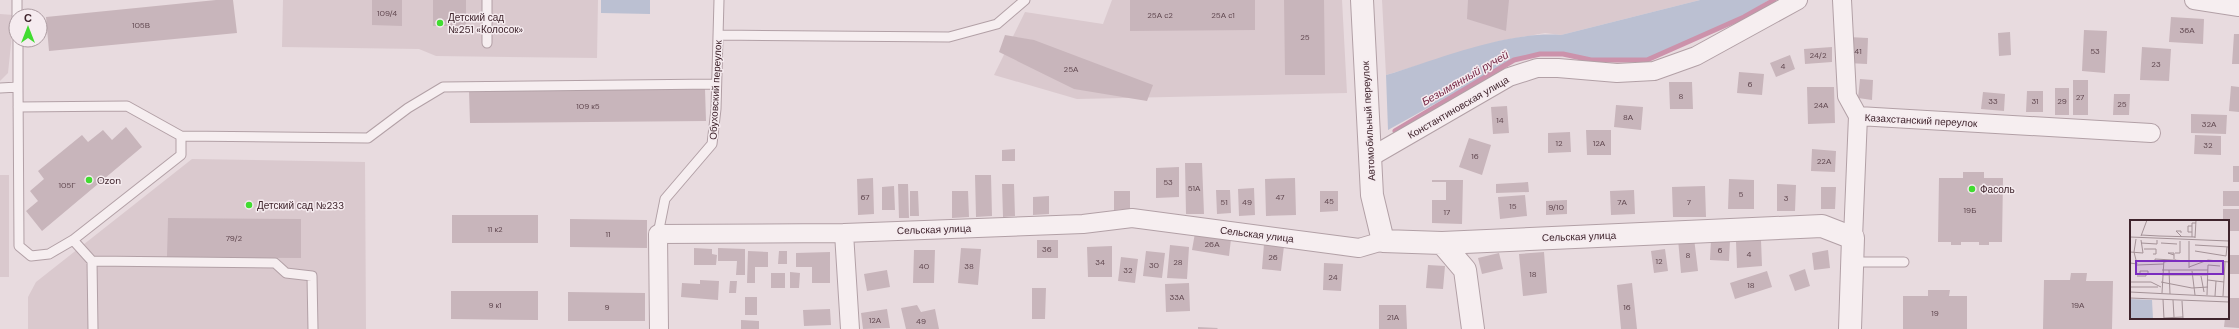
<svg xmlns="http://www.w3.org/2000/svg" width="2239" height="329" font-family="'DM Sans',sans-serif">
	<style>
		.built { fill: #dac9ce }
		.green { fill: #bbc0d2 }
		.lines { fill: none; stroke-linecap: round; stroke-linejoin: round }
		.stream { stroke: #cc92ab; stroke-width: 5 }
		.building { fill: #c8b5bb }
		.service-casing { stroke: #b2a0a6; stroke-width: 11 }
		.minor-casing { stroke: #b2a0a6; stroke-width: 20 }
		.tertiary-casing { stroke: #b2a0a6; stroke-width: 24 }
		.service { stroke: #f6eef0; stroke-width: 9 }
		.minor { stroke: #f6eef0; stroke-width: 18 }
		.tertiary { stroke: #f6eef0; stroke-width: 22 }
		.poi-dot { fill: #41dc31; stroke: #f5ebef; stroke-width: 1.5 }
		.labels { text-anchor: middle; stroke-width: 3; stroke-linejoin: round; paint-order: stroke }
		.number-label { font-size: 8px; fill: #614850 }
		.poi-label { font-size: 10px; fill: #3f242c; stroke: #f5ebef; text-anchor: start }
		.street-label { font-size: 10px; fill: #3f242c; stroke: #f5ebef }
		.water-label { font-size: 11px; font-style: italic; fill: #772a48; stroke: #f5ebef }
		.inset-road { fill: none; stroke: #a49297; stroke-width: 1 }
		.view { fill: #7b2cbf; fill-opacity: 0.15; stroke: #7b2cbf; stroke-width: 2 }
		.inset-edge { fill: none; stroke: #3f242c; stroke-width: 2 }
	</style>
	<rect width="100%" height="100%" fill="#e8dbdf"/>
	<path class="built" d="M283 0H598L597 58 436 56 419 49 282 47Z
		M1112 0H1342L1347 93 1077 99 994 75 1025 12 1103 24Z
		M1382 0H1700L1561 35 1545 33 1499 41 1386 75Z
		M0 14 14 15 8 73 0 81Z
		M192 159 365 162 366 329H28V297L36 282Z
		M0 175H9V277H0Z"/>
	<path class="green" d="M601 0H650V14L601 13Z
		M1700 0H1769L1743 16 1644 60 1597 61 1568 53 1544 52 1512 61 1388 130 1386 75C1439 59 1505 31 1561 35Z"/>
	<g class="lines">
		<path class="stream" d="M1395 131 1514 60 1540 54H1563L1591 60H1647L1744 17 1774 0"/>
	</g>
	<path class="building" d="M216 0H233L237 33 49 51 46 17Z
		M372 0H402V26L372 25Z
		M433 0H466V26H433Z
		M1130 0H1255V30L1130 31Z
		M1284 0H1324L1325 75H1285Z
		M1468 0H1509L1506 31 1467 19Z
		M2171 17 2204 19 2203 44 2169 42Z
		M2084 30 2107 31 2105 73 2082 71Z
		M2010 32 2011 55 1999 56 1998 33Z
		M2234 34H2239V64H2232Z
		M1005 35 1034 40 1153 85 1147 101 1074 89 999 52Z
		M1848 37 1868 38 1867 64 1847 63Z
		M1832 47V62L1805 64 1804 49Z
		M2142 47 2171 49 2169 81 2140 80Z
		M1790 55 1795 69 1776 77 1770 63Z
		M1739 72 1764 74 1762 95 1737 93Z
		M1860 79 1873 80 1872 100 1858 98Z
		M2073 80H2088V115H2073Z
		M1669 82H1692L1693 109H1670Z
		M2231 86 2239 87V112L2229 111Z
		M1807 87H1834L1835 123 1808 124Z
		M2055 88H2069V115H2055Z
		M705 89 706 121 470 123 469 91Z
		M2027 91H2043V112H2026Z
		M1983 92 2005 94 2004 111 1981 109Z
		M2114 94H2130L2129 115H2113Z
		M1616 105 1643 107 1641 130 1614 127Z
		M1507 106 1509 133 1493 134 1491 107Z
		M2191 114 2227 115 2226 134 2191 133Z
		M126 127 142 147 42 231 26 211 38 201 30 191 44 179 38 171 82 135 88 142 103 130 112 140Z
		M1586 130H1611V155H1587Z
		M1570 132 1571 152 1548 153V133Z
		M2195 135 2221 136V155L2194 154Z
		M1469 138 1491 145 1482 175 1459 167Z
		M1015 149V161H1002V150Z
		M1812 149 1836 151 1835 172 1811 171Z
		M1185 163H1202L1204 214H1186Z
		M2233 166H2239V182H2233Z
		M1179 167V197L1156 198V168Z
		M1963 172H1984V178H2003L2002 242H1989V245H1979V242H1961V245H1951V242H1938L1939 178H1963Z
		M975 175H991L992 216 976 217Z
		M873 178 874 214 858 215 857 179Z
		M1295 178 1296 215 1266 216 1265 179Z
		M1729 179 1754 180V209H1728Z
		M1432 180H1463L1462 224 1432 223V200H1446V182H1432Z
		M1528 182 1529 192 1496 193V184Z
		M898 184H908L909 218H899Z
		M1002 184H1014L1015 216 1003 217Z
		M1777 184 1796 185 1795 211H1777Z
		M894 186 895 210H882V187Z
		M1705 186 1706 217H1673L1672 187Z
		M1821 187H1836L1835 209H1821Z
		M1254 188 1255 215 1239 216 1238 189Z
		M1216 190H1230L1231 213 1217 214Z
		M1634 190 1635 214 1611 215 1610 191Z
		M910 191H918L919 216H910Z
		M952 191H968L969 217 952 218Z
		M1114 191H1130V209L1114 210Z
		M1320 191H1338V211L1320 212Z
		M2223 191H2239V206H2223Z
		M1525 195 1527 216 1500 219 1498 197Z
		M1049 196V214L1033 215V197Z
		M1567 200V214L1546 215V201Z
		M2223 209H2239V231H2228V221H2223Z
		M452 215H538V243H452Z
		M168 218 301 219V258L167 257Z
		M570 219 647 220V248L570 247Z
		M1195 233 1231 239 1229 256 1192 250Z
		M1694 238 1698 271 1681 273 1678 239Z
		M1037 240H1058V258H1037Z
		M1711 240H1730L1729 261 1710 260Z
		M1761 240 1762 266 1737 268 1736 241Z
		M1264 244 1284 246 1281 271 1262 269Z
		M1170 245 1189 247 1187 279 1167 278Z
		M1112 246V277H1088L1087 247Z
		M694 248 712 249V254L717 255 716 265H694Z
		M718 248 745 249V275H736L737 261H718Z
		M961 248 981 249 978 285 958 283Z
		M1665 249 1668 271 1654 273 1651 251Z
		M914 250H935L934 283H913Z
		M1828 250 1830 268 1814 270 1812 253Z
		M748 251 768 252V267H755V283H747Z
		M779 251H787V264H778Z
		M1146 251 1165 253 1162 278 1143 276Z
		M830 252V283H812V267H796V253Z
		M1544 252 1547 293 1523 296 1519 254Z
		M1499 253 1503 269 1482 274 1478 258Z
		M2228 255H2239V274H2228Z
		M1121 257 1138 259 1135 283 1118 281Z
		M1324 263 1343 264 1341 291 1323 290Z
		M1428 265 1445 266 1443 289 1426 288Z
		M1805 269 1810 286 1795 291 1789 275Z
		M887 270 890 287 867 291 864 274Z
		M1767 271 1772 287 1735 299 1730 283Z
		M790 272 800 273 799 288H790Z
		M771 273H785V288H771Z
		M2071 273H2087L2086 281H2113L2112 329H2043L2044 280H2070Z
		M700 280 719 281 718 300 681 297 682 283 700 284Z
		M730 281H737L736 293H729Z
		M1189 283 1190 311 1166 312 1165 284Z
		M1632 283 1637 329H1621L1617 285Z
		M1032 288H1046L1045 319H1032Z
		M1928 290H1950L1949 296H1967V329H1903V296H1928Z
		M451 291H538V320L451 319Z
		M568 292 645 293V321H568Z
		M745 297H757V315H745Z
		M2228 298H2239V328L2224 327 2225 318H2228Z
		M917 305 921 312 935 309 939 329H906L901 308Z
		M1379 305H1406L1407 329H1379Z
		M830 309 831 325 804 326 803 310Z
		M887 309 890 328 863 329 861 313Z
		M741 320 759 321V329H741Z
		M1198 327 1218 328 1217 329H1198Z"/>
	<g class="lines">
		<g class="service-casing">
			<path id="service" d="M17 0V16
				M718 35 949 37 997 24 1025 0
				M487 43V0
				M18 87 19 246 31 256 49 254 73 240
				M0 88 18 87V40
				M18 107 127 106 181 136 368 138 408 108 443 87 716 84
				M658 234 665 199 712 144 716 109 719 0
				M92 261 73 240 181 155V136
				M1853 262H1904
				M93 329 92 261 275 263 286 273 312 276 313 329"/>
		</g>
		<g class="minor-casing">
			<path id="minor" d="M1842 0 1847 96 1858 116
				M2194 0 2239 7
				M1369 158 1509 77 1537 68H1558L1617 73 1654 71 1696 56 1798 0
				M844 233 850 329
				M1853 238 1858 116 2151 133
				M659 329 658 234 844 233 1083 224 1132 218 1359 248 1383 241"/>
		</g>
		<g class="tertiary-casing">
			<path id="tertiary" d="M1362 0 1372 195 1383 241 1442 243 1822 226 1853 238 1850 329
				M1442 243 1465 270 1473 329"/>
		</g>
		<use href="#service" class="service"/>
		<use href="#minor" class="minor"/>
		<use href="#tertiary" class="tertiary"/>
	</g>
	<g class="poi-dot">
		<circle cx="440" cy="23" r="4"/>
		<circle cx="89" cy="180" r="4"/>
		<circle cx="1972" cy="189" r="4"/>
		<circle cx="249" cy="205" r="4"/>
	</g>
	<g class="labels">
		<g class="number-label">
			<text x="387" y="16">109/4</text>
			<text x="1160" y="18">25А с2</text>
			<text x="1223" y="18">25А с1</text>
			<text x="141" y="28">105В</text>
			<text x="2187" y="33">36А</text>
			<text x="1305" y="40">25</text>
			<text x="1858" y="54">41</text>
			<text x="2095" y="54">53</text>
			<text x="1818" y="58">24/2</text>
			<text x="2156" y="67">23</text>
			<text x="1783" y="69">4</text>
			<text x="1071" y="72">25А</text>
			<text x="1750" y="87">6</text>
			<text x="1681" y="99">8</text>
			<text x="2080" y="100">27</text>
			<text x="1993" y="104">33</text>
			<text x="2035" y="104">31</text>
			<text x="2062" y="104">29</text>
			<text x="2122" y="107">25</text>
			<text x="1821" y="108">24А</text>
			<text x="588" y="109">109 к5</text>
			<text x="1628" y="120">8А</text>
			<text x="1500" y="123">14</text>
			<text x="2209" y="127">32А</text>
			<text x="1559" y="146">12</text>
			<text x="1599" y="146">12А</text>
			<text x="2208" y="148">32</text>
			<text x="1475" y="159">16</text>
			<text x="1824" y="164">22А</text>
			<text x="1168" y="185">53</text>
			<text x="67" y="188">105Г</text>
			<text x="1194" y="191">51А</text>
			<text x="1741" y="197">5</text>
			<text x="865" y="200">67</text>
			<text x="1280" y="200">47</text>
			<text x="1786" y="201">3</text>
			<text x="1329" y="204">45</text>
			<text x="1224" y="205">51</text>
			<text x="1247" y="205">49</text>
			<text x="1622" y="205">7А</text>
			<text x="1689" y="205">7</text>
			<text x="1513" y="209">15</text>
			<text x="1556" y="210">9/10</text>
			<text x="1970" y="213">19Б</text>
			<text x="1447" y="215">17</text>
			<text x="495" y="232">11 к2</text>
			<text x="608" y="237">11</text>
			<text x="234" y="241">79/2</text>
			<text x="1212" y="247">26А</text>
			<text x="1047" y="252">36</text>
			<text x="1720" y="253">6</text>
			<text x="1749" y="257">4</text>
			<text x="1688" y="258">8</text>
			<text x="1273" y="260">26</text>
			<text x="1659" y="264">12</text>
			<text x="1100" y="265">34</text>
			<text x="1178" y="265">28</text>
			<text x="1154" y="268">30</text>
			<text x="924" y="269">40</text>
			<text x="969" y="269">38</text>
			<text x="1128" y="273">32</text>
			<text x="1533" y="277">18</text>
			<text x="1333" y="280">24</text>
			<text x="1751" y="288">18</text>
			<text x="1177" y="300">33А</text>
			<text x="495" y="308">9 к1</text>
			<text x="2078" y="308">19А</text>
			<text x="607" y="310">9</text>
			<text x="1627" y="310">16</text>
			<text x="1935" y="316">19</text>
			<text x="1393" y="320">21А</text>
			<text x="875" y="323">12А</text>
			<text x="921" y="324">49</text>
		</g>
		<g class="poi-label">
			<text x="448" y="21">Детский сад<tspan x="448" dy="12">№251 «Колосок»</tspan></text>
			<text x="97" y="184">Ozon</text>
			<text x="1980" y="193">Фасоль</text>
			<text x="257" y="209">Детский сад №233</text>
		</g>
		<g class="street-label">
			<text transform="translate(715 90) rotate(-87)" y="4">Обуховский переулок</text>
			<text transform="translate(1458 107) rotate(-30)" y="4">Константиновская улица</text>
			<text transform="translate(1921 120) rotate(3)" y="4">Казахстанский переулок</text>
			<text transform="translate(1368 121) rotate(-93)" y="4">Автомобильный переулок</text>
			<text transform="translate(934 229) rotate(-2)" y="4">Сельская улица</text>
			<text transform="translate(1257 234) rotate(7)" y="4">Сельская улица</text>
			<text transform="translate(1579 236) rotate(-2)" y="4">Сельская улица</text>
		</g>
		<g class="water-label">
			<text transform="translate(1465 78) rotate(-30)" y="4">Безымянный ручей</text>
		</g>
	</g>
	<g transform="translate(2130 220)">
		<rect width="99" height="99" fill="#e8dbdf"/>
		<path d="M0 79 22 80 23 99H0Z" fill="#bbc0d2"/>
		<path class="inset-road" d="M62 12H58V6H62M51 13V11H46L52 17M11 15 29 16M11 16 17 0M29 16 65 17M0 17 99 21M62 17V3H66M65 18 66 0M59 21V48M11 23 27 24V20M31 23 47 24M65 25 99 27M14 29H26V34H23M65 31 96 36 97 27M0 32 13 33 11 20M45 33H50V21M44 35 38 33H44V39M25 42V39L59 41M34 42 46 40M0 43 7 44 4 32 6 19M7 45 34 44M59 47 78 40 99 42M32 50H78M39 50 40 74M62 51 65 75M32 55H78M7 56H16V54H10V51H18V54M71 56 74 72M78 60 94 62M0 62H21L31 67M31 62 62 68 78 67M0 67H28M0 72 99 77M32 73 34 39M77 75 78 45 90 46M85 76 86 61M93 76 95 42M0 78 99 82M33 79 34 99M43 80 44 97M52 81 53 98M34 98 53 97"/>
		<path class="view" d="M6 41H93V54H6Z"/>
		<rect width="99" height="99" class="inset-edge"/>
	</g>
	<g transform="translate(28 28)"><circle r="19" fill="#f5ebef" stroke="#ac9ba1"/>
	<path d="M0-3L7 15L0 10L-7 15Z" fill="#41dc31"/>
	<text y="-6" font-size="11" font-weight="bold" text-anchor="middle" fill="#3f242c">С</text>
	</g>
</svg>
